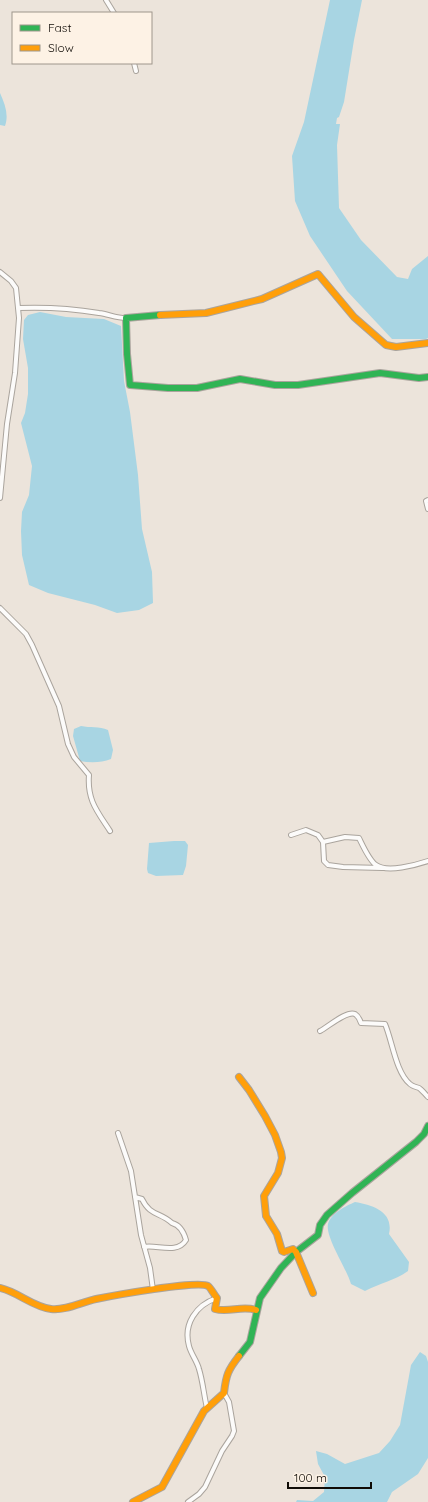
<svg xmlns="http://www.w3.org/2000/svg" width="428" height="1502" font-family="Quicksand,sans-serif">
	<style>
		.water { fill: #a8d5e3 }
		.lines { fill: none; stroke-linecap: round; stroke-linejoin: round }
		.street-casing { stroke: #aaa49d; stroke-width: 6 }
		.fast-casing { stroke: #aaa49d; stroke-width: 8 }
		.slow-casing { stroke: #aaa49d; stroke-width: 8 }
		.street { stroke: #fcfbfa; stroke-width: 4 }
		.fast { stroke: #30b455; stroke-width: 6 }
		.slow { stroke: #ff9f0a; stroke-width: 6 }
	</style>
	<rect width="100%" height="100%" fill="#ece4db"/>
	<path class="water" d="M330 0H362L354 40 344 102 339 117 337 118 336 124H340L337 145 339 208 361 240 397 277 408 279 412 269 428 256V338L426 339H392L347 291 310 236 295 201 292 156 304 122Z
		M0 93C5 104 9 115 5 126L0 125Z
		M40 312 66 317 104 319 121 326 124 381 130 412 138 475 142 529 152 572 153 603 139 610 117 613 95 605 48 593 29 585 22 555 21 531 22 512 29 495 32 466 21 423 25 413 28 394V368L23 339 24 320 28 315Z
		M81 726C90 728 99 726 108 730L113 750 111 759C101 763 90 763 80 761L73 736 74 729Z
		M174 841H185L188 845 186 866 183 875 156 876 148 873 147 869 149 843Z
		M355 1202C373 1205 394 1212 389 1234L409 1262 408 1271C394 1281 380 1283 365 1291L351 1284C347 1269 325 1237 328 1224 331 1213 346 1206 355 1202Z
		M420 1352 426 1356 428 1362V1458L418 1474 392 1492 387 1502H296L297 1500 313 1501 324 1492 325 1477 318 1464 316 1451 327 1454 345 1464 379 1453 390 1441 400 1425 411 1365Z"/>
	<g class="lines">
		<g class="street-casing">
			<path id="street" d="M106 0 114 13
				M134 63 136 71
				M0 272 11 281 16 288 19 318 15 373 7 424 0 498
				M18 308C42 307 75 309 99 313 108 314 116 318 126 318
				M428 500 426 501 428 509
				M0 608 26 634 32 645 59 706 68 744 74 757 89 775C87 800 97 811 110 831
				M291 835 306 830 318 835 323 842 345 837 359 838C363 846 369 860 376 865 387 873 416 865 428 861
				M323 842 324 861 328 865 343 867 382 868
				M320 1031C328 1027 347 1010 355 1014 358 1016 360 1020 361 1023L385 1024C392 1040 396 1073 410 1084 412 1086 416 1087 419 1088 422 1090 425 1094 428 1097
				M118 1133 131 1171 141 1235 150 1268 153 1290
				M135 1197 142 1199C150 1216 160 1212 172 1223 180 1225 184 1233 186 1240 177 1255 156 1244 144 1247
				M207 1408C204 1396 203 1382 199 1369 197 1361 191 1354 189 1346 183 1324 196 1305 217 1298
				M188 1502 199 1494 205 1487 222 1451 232 1436 234 1431 229 1402 224 1393"/>
		</g>
		<g class="fast-casing">
			<path id="fast" d="M160 315 126 318 127 354 130 385 168 388H197L240 379 275 385H298L380 373 419 378 428 377
				M239 1356 250 1342 260 1298 281 1268 296 1252 318 1235 320 1225 327 1215 352 1193 416 1142 424 1134 428 1126"/>
		</g>
		<g class="slow-casing">
			<path id="slow" d="M160 315 206 313 262 299 318 274 354 317 386 345 396 347 428 343
				M239 1077 249 1090 265 1116 275 1135 281 1152 282 1158 278 1173 264 1196 266 1216 277 1234 282 1251 284 1252 293 1249 296 1252 313 1293
				M0 1288C18 1292 33 1307 51 1309 65 1311 82 1302 96 1299 111 1296 198 1280 208 1286 211 1288 214 1295 217 1298L215 1309C229 1313 242 1305 256 1310
				M133 1502 162 1487 204 1411 224 1393C226 1375 228 1370 239 1356"/>
		</g>
		<use href="#street" class="street"/>
		<use href="#fast" class="fast"/>
		<use href="#slow" class="slow"/>
	</g>
	<rect x="12" y="12" width="140" height="52" fill="#fdf2e5" stroke="#9e968c"/>
	<rect x="20" y="25" width="20" height="6" fill="#30b455" stroke="#9e968c"/>
	<text x="48" y="32" font-size="12" fill="#0f0b06">Fast</text>
	<rect x="20" y="45" width="20" height="6" fill="#ff9f0a" stroke="#9e968c"/>
	<text x="48" y="52" font-size="12" fill="#0f0b06">Slow</text>
	<path d="M288 1482v6h83v-6" fill="none" stroke="#0f0b06" stroke-width="2"/>
	<text x="294" y="1482" font-size="12" fill="#0f0b06" stroke="#fdf2e5" stroke-width="3" paint-order="stroke">100 m</text>
</svg>
